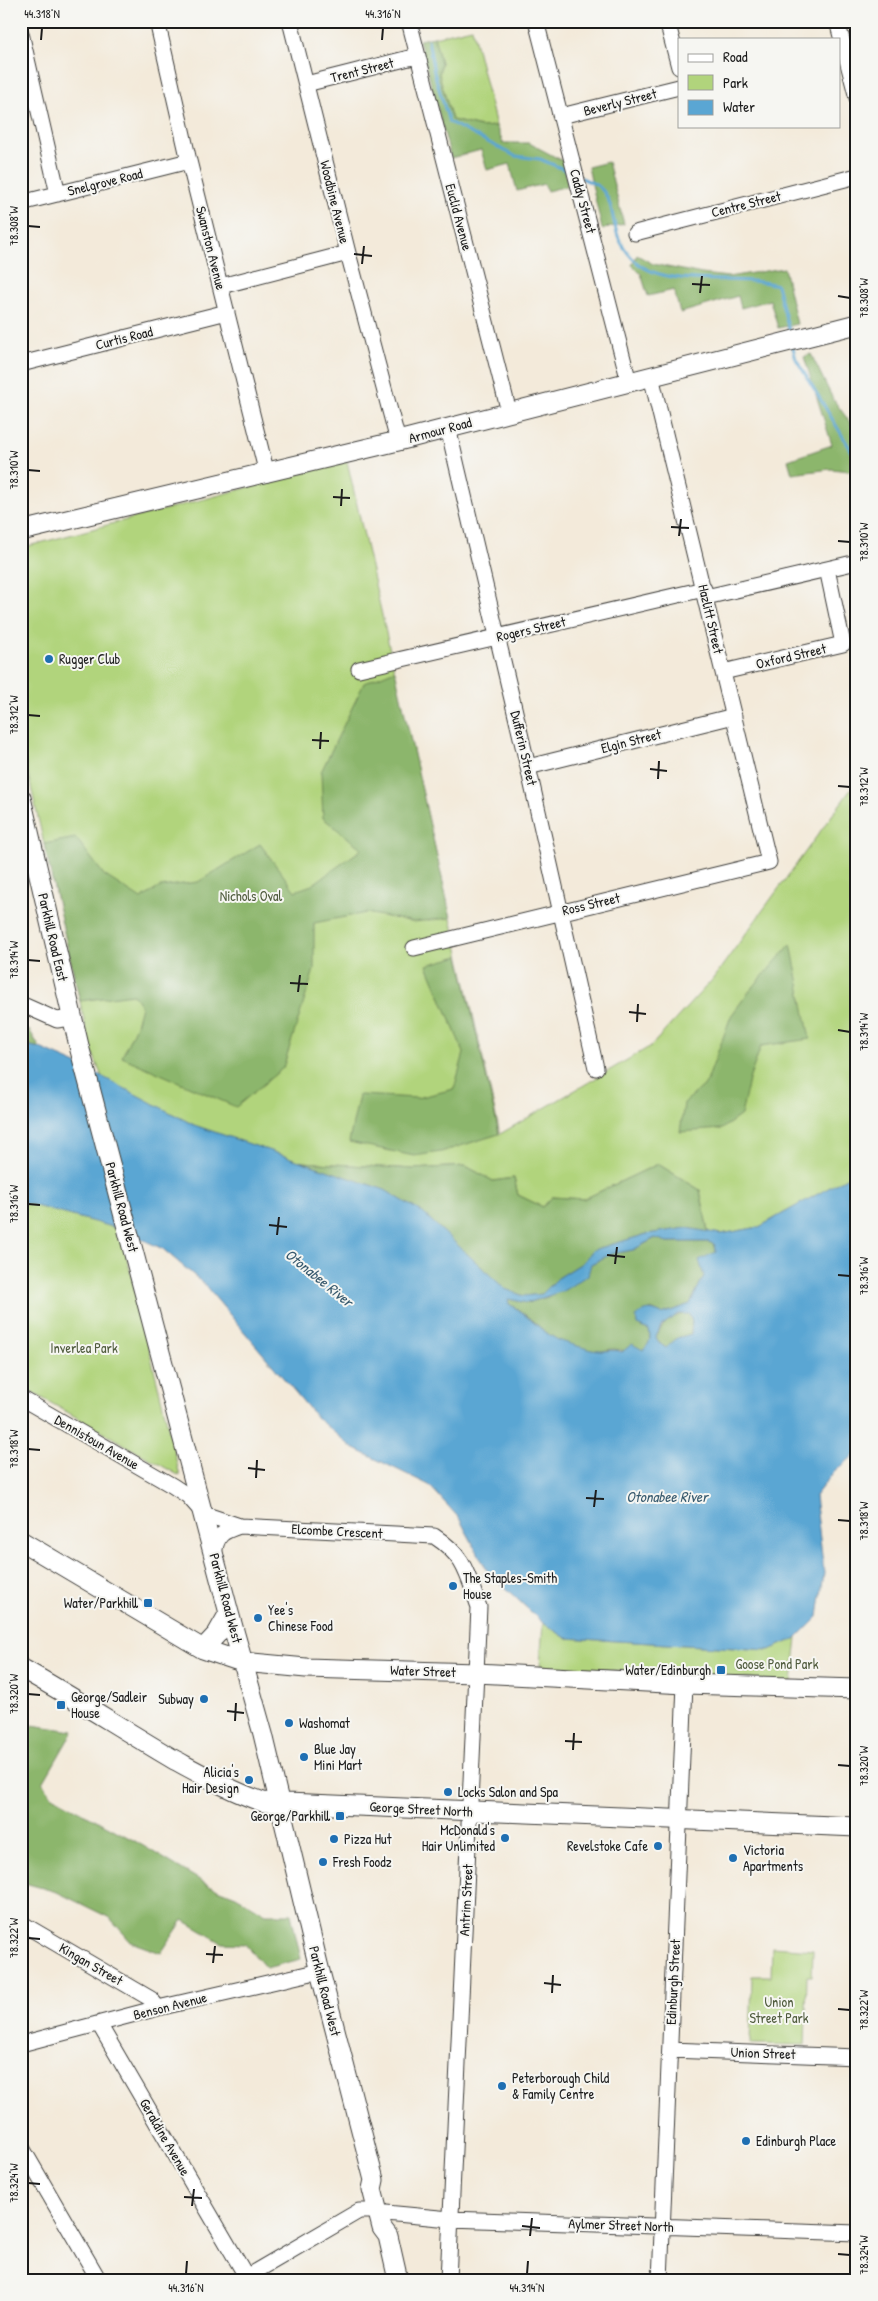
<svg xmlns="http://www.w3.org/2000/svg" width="878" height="2301" font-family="'Patrick Hand',sans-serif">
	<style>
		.green { fill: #b1d47c; stroke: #66784c }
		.forest { fill: #8cb66c; stroke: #546944 }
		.water { fill: #5aa6d3; stroke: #3b6178; fill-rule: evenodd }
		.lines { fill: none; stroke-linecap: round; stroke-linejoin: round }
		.stream { stroke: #5aa6d3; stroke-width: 3 }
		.minor-casing { stroke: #3c3b38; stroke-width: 17 }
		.major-casing { stroke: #3c3b38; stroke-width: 21 }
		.minor { stroke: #fff; stroke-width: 15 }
		.major { stroke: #fff; stroke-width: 19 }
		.ticks { fill: none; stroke: #1c1c1c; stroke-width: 2 }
		.poi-dot { fill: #1f6fb2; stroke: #f6f6f2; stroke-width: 2 }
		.labels { text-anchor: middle; stroke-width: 4; stroke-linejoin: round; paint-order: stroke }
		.street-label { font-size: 14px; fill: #1c1c1c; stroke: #f6f6f2 }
		.poi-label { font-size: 14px; fill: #1c1c1c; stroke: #f6f6f2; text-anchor: start }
		.park-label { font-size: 14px; fill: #505c3e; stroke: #f6f6f2 }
		.water-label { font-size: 15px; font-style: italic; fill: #385a6e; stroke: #f6f6f2 }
		.neatline { fill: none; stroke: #1c1c1c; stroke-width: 2 }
		.ticks-label { font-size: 12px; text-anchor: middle; fill: #1c1c1c }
	</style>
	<rect width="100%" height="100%" fill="#f6f6f2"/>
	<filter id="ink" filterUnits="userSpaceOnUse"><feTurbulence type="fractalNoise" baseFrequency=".02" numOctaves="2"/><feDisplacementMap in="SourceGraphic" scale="10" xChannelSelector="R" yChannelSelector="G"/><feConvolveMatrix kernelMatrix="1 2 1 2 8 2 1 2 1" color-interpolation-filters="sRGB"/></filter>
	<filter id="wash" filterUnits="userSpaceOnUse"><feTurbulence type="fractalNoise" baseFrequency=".0096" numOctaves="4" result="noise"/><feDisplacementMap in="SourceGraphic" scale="20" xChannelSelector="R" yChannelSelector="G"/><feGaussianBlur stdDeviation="1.12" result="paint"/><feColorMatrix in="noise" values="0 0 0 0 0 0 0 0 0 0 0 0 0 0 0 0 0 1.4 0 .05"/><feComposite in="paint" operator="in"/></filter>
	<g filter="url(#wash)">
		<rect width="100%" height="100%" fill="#f3eada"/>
		<path class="green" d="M472 28 496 126 481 127 452 120 439 74 441 63 434 37Z
			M347 461 500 1134 651 1046 712 980 857 781V1172L759 1227 721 1234 708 1232 700 1190 658 1164 584 1199 552 1197 543 1207 518 1195 514 1178 493 1181 466 1166 413 1169 302 1162 194 1125 102 1077 90 1046 21 743V548Z
			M21 1202 120 1229 180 1476 21 1386Z
			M543 1623 566 1638 769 1650 797 1638 792 1682 540 1666Z
			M772 1947 813 1950 812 1976H807L805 2045 750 2044 752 1976H771Z"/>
		<path class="forest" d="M434 37 441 63 439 75 452 120 481 127 496 126 503 143H529L563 161 568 186 547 191 544 184 517 191 510 164 487 170 481 150 451 158 419 40Z
			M608 162 624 224 602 229 588 167Z
			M637 255 653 264 702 274 728 277 784 268 797 324 778 328 770 300 741 308 738 296 680 313 674 290 648 296 641 274 632 265Z
			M811 354 833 399 857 432V469L849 471 831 469 792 474 788 460 832 445 804 357Z
			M395 670 451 918 414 922 366 913 314 923V970L283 1068 236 1107 122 1057 136 1025 141 1006 133 994 80 1001 44 844 76 838 104 875 141 899 160 887 198 882 260 844 295 891 312 885 362 849 323 818 321 772 364 683Z
			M791 944 810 1039 761 1046 749 1080 741 1115 722 1129 680 1132 684 1103 706 1084 731 1016 747 994Z
			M459 956 499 1134 441 1152 414 1156 349 1142 359 1095 417 1098 454 1089 464 1053 427 965Z
			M21 1027 30 1031 40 1048 21 1044Z
			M302 1162 413 1169 466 1166 493 1181 514 1178 518 1195 543 1207 552 1197 584 1199 658 1164 700 1190 708 1232 687 1228 647 1234 593 1250 582 1263 558 1278 542 1294 524 1296 505 1289 423 1213 385 1190Z
			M656 1238 667 1242H709L715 1245 716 1252 701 1267 704 1276 690 1304 662 1314 651 1309 637 1325 649 1329C650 1336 651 1347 643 1350 634 1355 622 1349 613 1349 608 1349 602 1352 597 1351 586 1349 565 1344 556 1339 539 1329 527 1313 509 1304L508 1299 527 1303 548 1297 591 1264 611 1254 633 1250Z
			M689 1313 692 1322 691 1334 677 1338 666 1348 659 1343 656 1337C663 1322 673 1315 689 1313Z
			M32 1725 73 1731 43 1783 52 1796 135 1841 208 1885 236 1896 266 1914H291L301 1959 266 1968 245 1944 222 1943 183 1920 161 1953 131 1942 110 1918 57 1892 21 1882V1747Z"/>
		<path class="water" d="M21 1044 40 1048 86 1068 194 1125 385 1190 423 1213 505 1289 524 1296 542 1294 558 1278 582 1263 593 1250 647 1234 687 1228 721 1234 759 1227 857 1172V1453L833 1473 815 1496 824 1573 818 1617 797 1638 769 1650 566 1638 543 1623 488 1572 459 1518 429 1485 353 1448 318 1419 203 1283 163 1249 120 1229 21 1202ZM655 1238 667 1242H709L715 1245 716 1252 699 1260 704 1276 690 1304 662 1314C650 1308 646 1309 636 1317L637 1325 649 1330C651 1339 650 1344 643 1350L632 1344 622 1352C613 1348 608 1352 599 1351 593 1351 571 1344 564 1342 545 1337 528 1314 509 1304L508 1299 527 1303 563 1291 588 1275 591 1264 611 1254 633 1250ZM678 1314H689L692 1322 691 1334 677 1338 666 1348 659 1343 656 1337 661 1326Z"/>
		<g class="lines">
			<path class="stream" d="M428 40 434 72 449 122 515 156 540 159 570 172
				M582 178C587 181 595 183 599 187 612 197 612 218 617 233 619 241 627 253 633 259 663 291 737 273 777 285L790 334
				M793 348 796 359 854 455H857"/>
		</g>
	</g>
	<g filter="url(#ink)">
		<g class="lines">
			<g class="minor-casing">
				<path id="minor" d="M157 21 189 161 267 474
					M290 21 348 253 398 441
					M409 21 509 412
					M536 21 629 382
					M667 21 679 67
					M837 21 857 98
					M21 33 58 194
					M306 84 417 56
					M561 116 679 87
					M21 203 189 161
					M635 233 857 176
					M221 286 348 253
					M21 364 227 312
					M448 428 528 767 596 1068
					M706 597 857 562
					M359 669 704 589
					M723 672 843 644 827 569
					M528 767 734 716
					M414 948 769 862 651 376
					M21 1004 57 1020 72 1018
					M21 1398 173 1486 188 1496 204 1514 240 1526 434 1536C465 1556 467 1574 479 1607L448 2280
					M214 1554C217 1534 222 1532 240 1526
					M21 1923 151 1999 158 2008
					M99 2024 246 2276
					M21 2044 158 2008 320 1971
					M670 2050 857 2057
					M21 2146 99 2280
					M386 2213 450 2219 857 2233
					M241 2280 359 2211H378
					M660 2280 685 1684"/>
			</g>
			<g class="major-casing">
				<path id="major" d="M21 531 398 441 857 324
					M21 798 80 1050 229 1613 263 1734 318 1964 374 2180 372 2189 382 2228 388 2236 398 2280
					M21 1541 203 1649 242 1662 306 1668 476 1673 685 1684 857 1689
					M203 1649 217 1634 229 1613
					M21 1668C73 1697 122 1729 173 1759 203 1775 231 1791 263 1802L857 1827"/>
			</g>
			<use href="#minor" class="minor"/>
			<use href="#major" class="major"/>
		</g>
	</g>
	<path class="ticks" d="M41 40 42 28M382 40 383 28M28 226 40 227M354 254 372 256M362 264 364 246M692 284 710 285M700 293 702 276M838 296 850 298M28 470 40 471M333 497 350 498M341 506 342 489M671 527 689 528M679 536 681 519M838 541 850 542M28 715 40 716M312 740 329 741M320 749 321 732M650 769 667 771M658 779 659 761M838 786 850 787M28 960 40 961M290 983 308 984M298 992 300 975M629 1012 646 1014M637 1022 638 1004M838 1030 850 1032M28 1204 40 1205M269 1225 287 1227M277 1235 279 1217M607 1255 625 1257M615 1264 617 1247M838 1275 850 1276M28 1449 40 1450M248 1468 265 1470M256 1478 257 1460M586 1498 604 1499M594 1507 596 1490M838 1520 850 1521M28 1694 40 1695M227 1711 244 1713M235 1721 236 1703M565 1741 582 1742M573 1750 574 1733M838 1765 850 1766M28 1938 40 1939M206 1954 223 1955M213 1963 215 1946M544 1983 561 1985M552 1993 553 1975M838 2009 850 2010M28 2183 40 2184M184 2197 202 2198M192 2206 194 2189M522 2226 540 2228M530 2236 532 2218M838 2254 850 2255M186 2274 187 2261M527 2274 528 2261"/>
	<g class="poi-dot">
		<circle cx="49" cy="659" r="5"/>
		<circle cx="453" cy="1586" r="5"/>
		<rect x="143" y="1598" width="10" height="10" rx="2.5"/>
		<circle cx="258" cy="1618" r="5"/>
		<rect x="716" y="1665" width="10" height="10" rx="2.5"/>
		<circle cx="204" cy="1699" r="5"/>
		<rect x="56" y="1700" width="10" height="10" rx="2.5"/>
		<circle cx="289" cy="1723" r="5"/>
		<circle cx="304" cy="1757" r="5"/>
		<circle cx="249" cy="1780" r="5"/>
		<circle cx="448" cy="1792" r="5"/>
		<rect x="335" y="1811" width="10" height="10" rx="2.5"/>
		<circle cx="505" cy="1838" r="5"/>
		<circle cx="334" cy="1839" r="5"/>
		<circle cx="658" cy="1846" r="5"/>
		<circle cx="733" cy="1858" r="5"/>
		<circle cx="323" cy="1862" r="5"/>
		<circle cx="502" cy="2086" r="5"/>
		<circle cx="746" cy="2141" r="5"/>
	</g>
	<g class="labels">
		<g class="street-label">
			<text transform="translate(362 70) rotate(-14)" y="5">Trent Street</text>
			<text transform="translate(620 102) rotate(-14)" y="5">Beverly Street</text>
			<text transform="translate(105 182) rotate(-14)" y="5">Snelgrove Road</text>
			<text transform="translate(583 201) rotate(75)" y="5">Caddy Street</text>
			<text transform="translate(335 202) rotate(76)" y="5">Woodbine Avenue</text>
			<text transform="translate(746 204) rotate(-14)" y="5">Centre Street</text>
			<text transform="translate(459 217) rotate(75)" y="5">Euclid Avenue</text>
			<text transform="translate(211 248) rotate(76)" y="5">Swanston Avenue</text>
			<text transform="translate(124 338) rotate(-14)" y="5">Curtis Road</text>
			<text transform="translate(440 430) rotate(-15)" y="5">Armour Road</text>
			<text transform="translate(711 619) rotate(77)" y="5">Hazlitt Street</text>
			<text transform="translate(531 629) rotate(-13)" y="5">Rogers Street</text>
			<text transform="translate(791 656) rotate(-13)" y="5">Oxford Street</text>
			<text transform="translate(631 741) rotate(-14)" y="5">Elgin Street</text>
			<text transform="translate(524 748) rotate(77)" y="5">Dufferin Street</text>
			<text transform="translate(591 904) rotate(-13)" y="5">Ross Street</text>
			<text transform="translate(53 937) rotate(77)" y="5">Parkhill Road East</text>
			<text transform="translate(122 1207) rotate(75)" y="5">Parkhill Road West</text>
			<text transform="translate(97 1442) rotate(30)" y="5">Dennistoun Avenue</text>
			<text transform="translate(337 1531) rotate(3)" y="5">Elcombe Crescent</text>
			<text transform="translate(226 1598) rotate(75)" y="5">Parkhill Road West</text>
			<text transform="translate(423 1671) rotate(2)" y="5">Water Street</text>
			<text transform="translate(421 1809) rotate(3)" y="5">George Street North</text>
			<text transform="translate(466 1900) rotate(-87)" y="5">Antrim Street</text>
			<text transform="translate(91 1964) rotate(30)" y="5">Kingan Street</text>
			<text transform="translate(673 1982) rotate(-87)" y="5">Edinburgh Street</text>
			<text transform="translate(325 1991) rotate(76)" y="5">Parkhill Road West</text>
			<text transform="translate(170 2006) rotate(-14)" y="5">Benson Avenue</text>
			<text transform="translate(763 2053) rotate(2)" y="5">Union Street</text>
			<text transform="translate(165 2137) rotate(60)" y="5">Geraldine Avenue</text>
			<text transform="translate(621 2225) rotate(2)" y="5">Aylmer Street North</text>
		</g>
		<g class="poi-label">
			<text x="59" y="664">Rugger Club</text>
			<text x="463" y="1583">The Staples-Smith<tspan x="463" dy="16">House</tspan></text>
			<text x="138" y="1608" text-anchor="end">Water/Parkhill</text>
			<text x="268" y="1615">Yee's<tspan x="268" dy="16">Chinese Food</tspan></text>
			<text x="711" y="1675" text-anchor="end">Water/Edinburgh</text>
			<text x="71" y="1702">George/Sadleir<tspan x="71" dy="16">House</tspan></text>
			<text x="194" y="1704" text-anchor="end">Subway</text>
			<text x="299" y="1728">Washomat</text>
			<text x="314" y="1754">Blue Jay<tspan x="314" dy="16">Mini Mart</tspan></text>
			<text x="239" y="1777" text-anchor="end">Alicia's<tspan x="239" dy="16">Hair Design</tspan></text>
			<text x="458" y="1797">Locks Salon and Spa</text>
			<text x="330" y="1821" text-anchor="end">George/Parkhill</text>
			<text x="495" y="1835" text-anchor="end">McDonald's<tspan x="495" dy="16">Hair Unlimited</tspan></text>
			<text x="344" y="1844">Pizza Hut</text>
			<text x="648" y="1851" text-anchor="end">Revelstoke Cafe</text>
			<text x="743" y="1855">Victoria<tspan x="743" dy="16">Apartments</tspan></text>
			<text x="333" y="1867">Fresh Foodz</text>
			<text x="512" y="2083">Peterborough Child<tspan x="512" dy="16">&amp; Family Centre</tspan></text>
			<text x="756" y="2146">Edinburgh Place</text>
		</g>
		<g class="park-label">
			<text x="251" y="901">Nichols Oval</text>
			<text x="84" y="1353">Inverlea Park</text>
			<text x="777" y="1669">Goose Pond Park</text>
			<text x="779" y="2007">Union<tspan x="779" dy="16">Street Park</tspan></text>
		</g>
		<g class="water-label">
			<text transform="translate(319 1278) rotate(39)" y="5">Otonabee River</text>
			<text x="667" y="1502">Otonabee River</text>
		</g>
	</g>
	<rect width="878" height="2301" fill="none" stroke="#f6f6f2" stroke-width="55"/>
	<rect x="678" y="38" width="162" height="90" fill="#f6f6f2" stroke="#9f9f9c"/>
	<rect x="688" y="54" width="25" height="8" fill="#ffffff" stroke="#9f9f9c"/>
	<text x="723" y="62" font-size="15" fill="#1c1c1c">Road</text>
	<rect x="688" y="75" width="25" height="15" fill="#b1d47c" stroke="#9f9f9c"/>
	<text x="723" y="88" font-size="15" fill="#1c1c1c">Park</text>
	<rect x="688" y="100" width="25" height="15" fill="#5aa6d3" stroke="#9f9f9c"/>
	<text x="723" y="112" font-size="15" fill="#1c1c1c">Water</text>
	<rect x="28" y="28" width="822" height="2246" class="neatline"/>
	<g class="ticks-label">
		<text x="42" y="18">44.318°N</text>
		<text x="383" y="18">44.316°N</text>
		<text transform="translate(14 226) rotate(-90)" y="4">78.308°W</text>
		<text transform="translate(864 298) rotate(-90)" y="4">78.308°W</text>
		<text transform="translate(14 470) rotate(-90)" y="4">78.310°W</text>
		<text transform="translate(864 542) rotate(-90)" y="4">78.310°W</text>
		<text transform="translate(14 715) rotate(-90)" y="4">78.312°W</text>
		<text transform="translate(864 787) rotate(-90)" y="4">78.312°W</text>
		<text transform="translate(14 960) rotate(-90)" y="4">78.314°W</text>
		<text transform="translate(864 1032) rotate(-90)" y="4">78.314°W</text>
		<text transform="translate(14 1204) rotate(-90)" y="4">78.316°W</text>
		<text transform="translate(864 1276) rotate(-90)" y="4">78.316°W</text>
		<text transform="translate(14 1449) rotate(-90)" y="4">78.318°W</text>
		<text transform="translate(864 1521) rotate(-90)" y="4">78.318°W</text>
		<text transform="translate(14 1694) rotate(-90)" y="4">78.320°W</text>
		<text transform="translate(864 1766) rotate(-90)" y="4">78.320°W</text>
		<text transform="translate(14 1938) rotate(-90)" y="4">78.322°W</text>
		<text transform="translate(864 2010) rotate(-90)" y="4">78.322°W</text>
		<text transform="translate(14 2183) rotate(-90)" y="4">78.324°W</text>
		<text transform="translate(864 2255) rotate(-90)" y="4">78.324°W</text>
		<text x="186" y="2292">44.316°N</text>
		<text x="527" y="2292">44.314°N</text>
	</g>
</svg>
